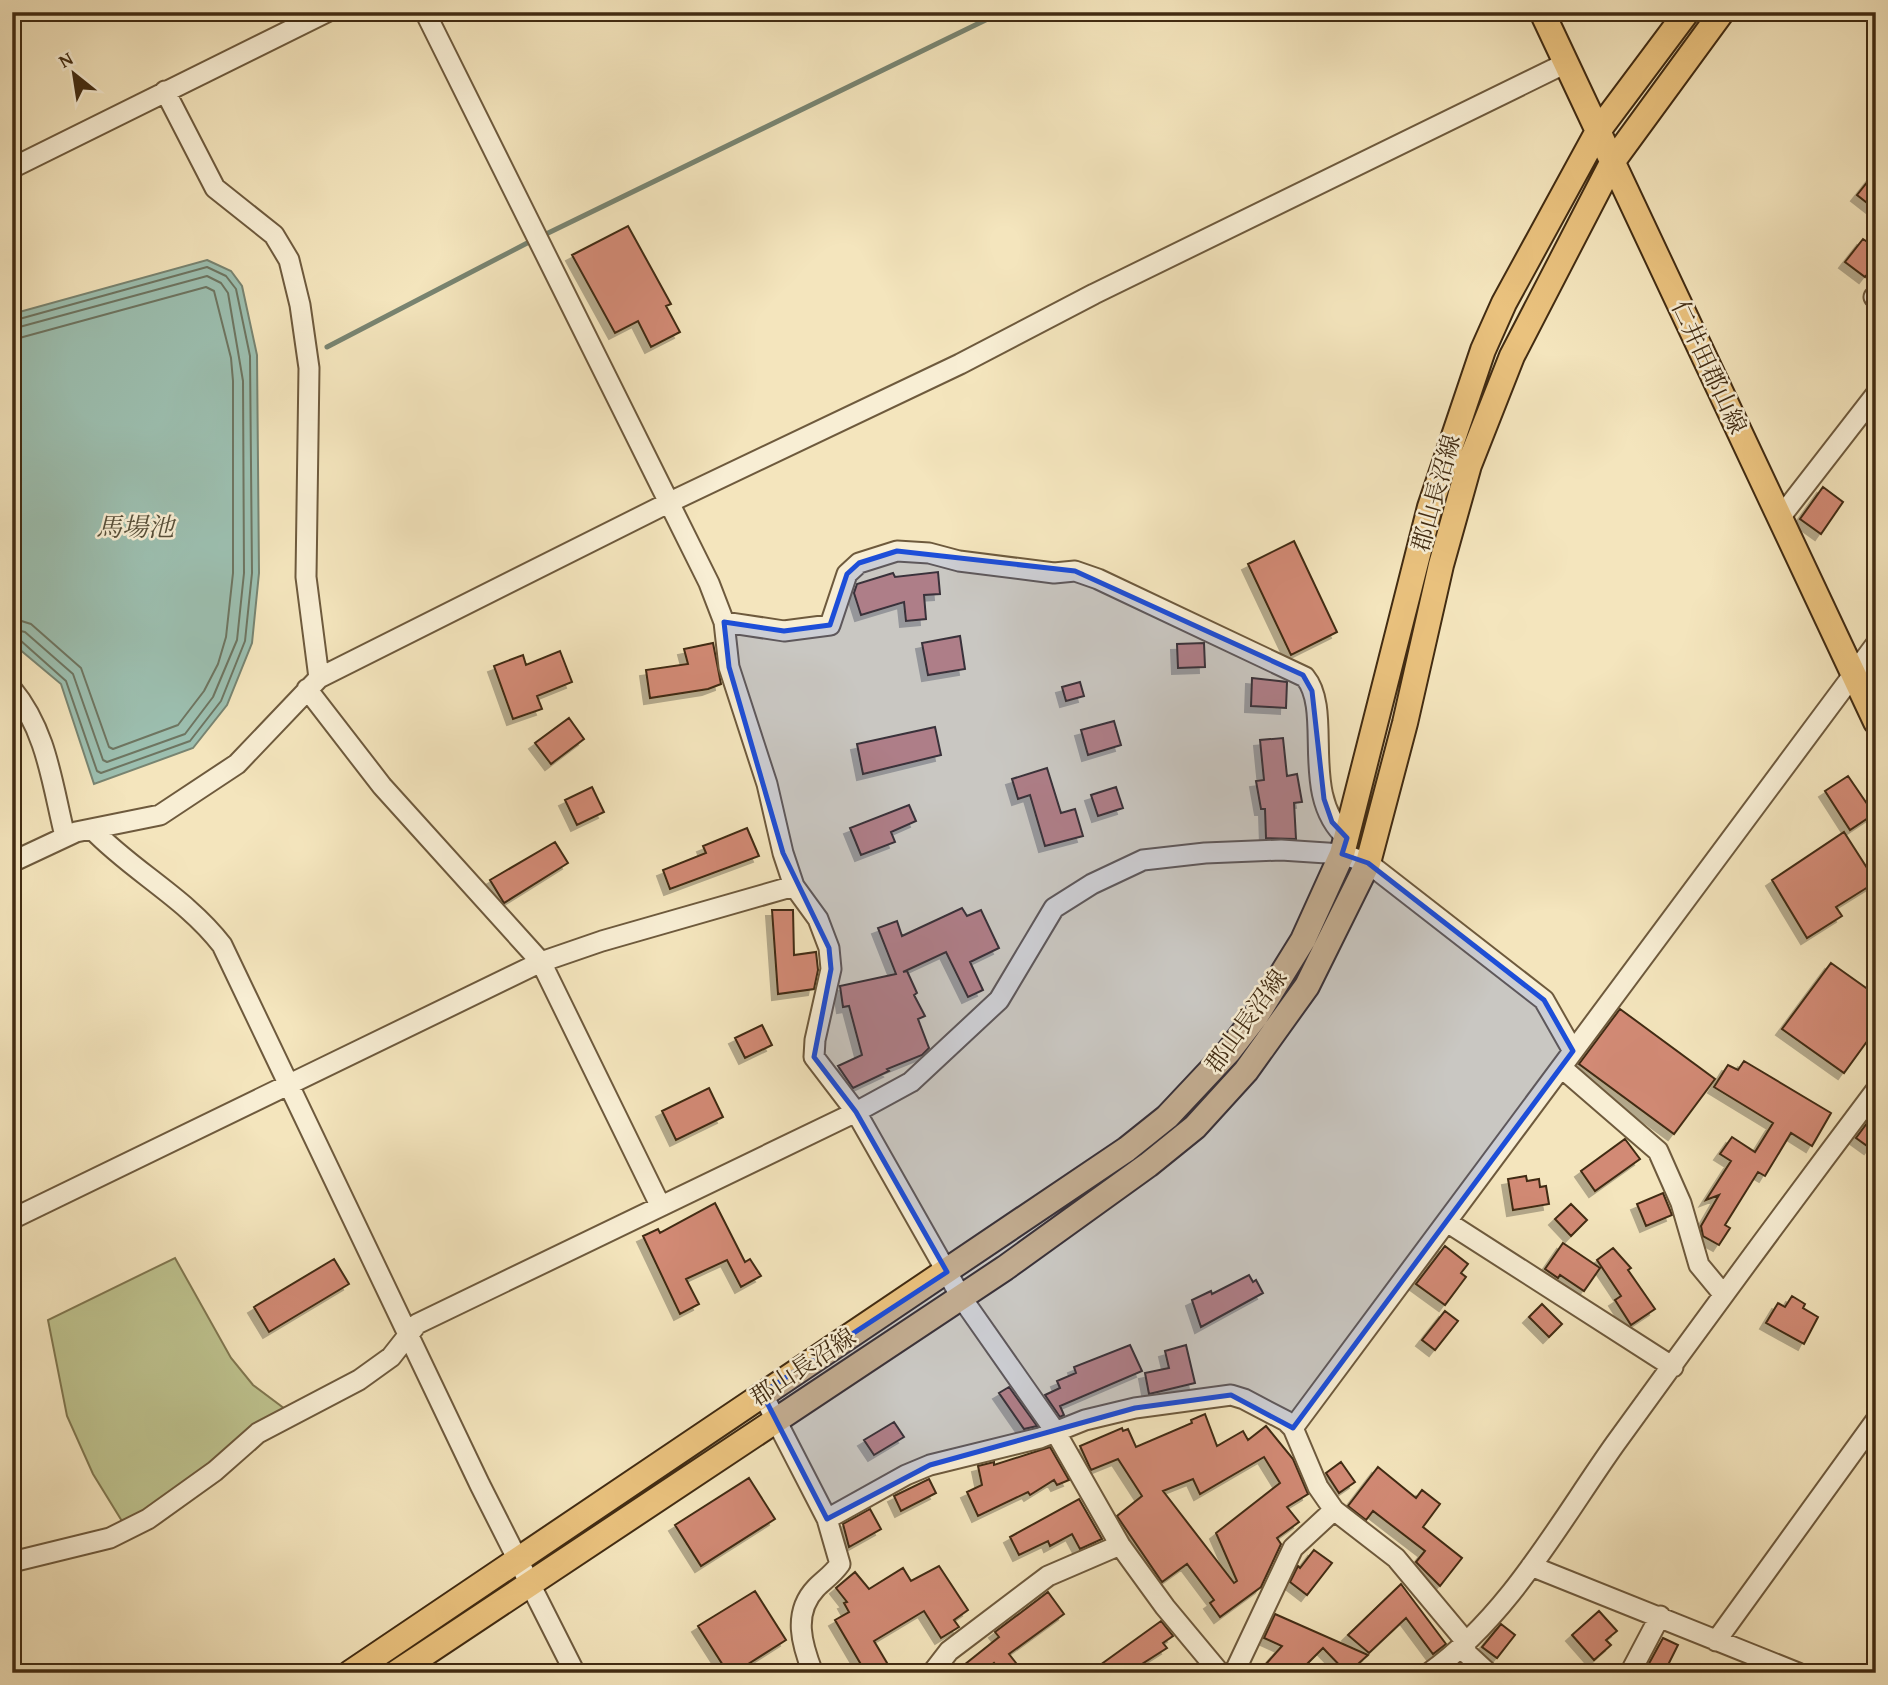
<svg xmlns="http://www.w3.org/2000/svg" width="1888" height="1685" font-family="'Gentium Book Plus','Noto Serif JP',serif">
	<style>
		.green { fill: #bec38f; stroke: #807750; stroke-width: 2 }
		.water { fill: #9cbfb0; stroke: #788471; stroke-width: 2 }
		.lines { fill: none; stroke-linecap: round; stroke-linejoin: round }
		.shore { stroke: #6e7561; stroke-width: 2 }
		.stream { stroke: #788471; stroke-width: 5 }
		.building { fill: #d28a74; stroke: #412b12; stroke-width: 2; fill-rule: evenodd; filter: url(#shadow) }
		.minor-casing { stroke: #6e5a3d; stroke-width: 23 }
		.major-casing { stroke: #412b12; stroke-width: 28 }
		.minor { stroke: #f8eed4; stroke-width: 19 }
		.major { stroke: #eac27e; stroke-width: 24 }
		.marked { fill: #1d4ed8; fill-opacity: 0.2; stroke: #1d4ed8; stroke-width: 5; stroke-linejoin: round }
		.labels { text-anchor: middle; stroke-width: 5; stroke-linejoin: round; paint-order: stroke }
		.street-label { font-size: 24px; fill: #412b12; stroke: #f8eed4 }
		.water-label { font-size: 26px; font-style: italic; fill: #58503a; stroke: #f8eed4 }
	</style>
	<defs>
		<filter id="shadow"><feDropShadow dx="-6" dy="6" stdDeviation="0" flood-color="#0004"/></filter>
	</defs>
	<rect width="100%" height="100%" fill="#f4e5bd"/>
	<filter id="stains"><feTurbulence type="fractalNoise" baseFrequency=".00286" numOctaves="4"/><feColorMatrix values="0 0 0 0 .2 0 0 0 0 .09 0 0 0 0 .02 0 0 0 .5 -.17"/></filter>
	<radialGradient id="worn" r=".72"><stop offset=".6" stop-color="#630" stop-opacity="0"/><stop offset="1" stop-color="#630" stop-opacity=".3"/></radialGradient>
	<path class="green" d="M175 1258 231 1358 253 1385 289 1412 125 1526 93 1474 67 1416 48 1320Z"/>
	<path class="water" d="M207 260 231 271 242 286 257 355 259 573 252 643 227 705 193 748 94 784 61 684 12 643V314Z"/>
	<g class="lines">
		<path class="shore" d="M12 321 207 267 226 276 236 289 250 356 252 573 245 641 221 701 190 741 101 773 97 771 66 681 20 640 12 638
			M12 329 207 276 221 283 228 293 243 381 244 573 237 640 213 697 185 734 107 762 103 760 73 674 25 632 12 629
			M12 340 206 287 214 291 231 358 233 381V573L226 637 218 664 204 691 178 725 113 749 109 747 81 668 31 624 12 618"/>
		<path class="stream" d="M542 236 1002 12
			M327 347 533 240"/>
	</g>
	<path class="building" d="M1876 171V210L1857 195Z
		M628 226 671 304 666 306 680 332 651 347 638 321 615 333 572 255Z
		M1863 239 1876 248V263L1865 277 1845 262Z
		M1823 487 1843 502 1821 534 1800 519Z
		M1294 541 1337 632 1291 655 1248 564Z
		M938 572 940 594 924 595 926 619 906 621 904 602 861 615 854 593 857 584 893 573 895 577Z
		M960 636 965 669 928 675 922 643Z
		M713 643 721 684 708 689 650 698 646 670 688 664 684 649Z
		M1204 643 1205 667 1178 668 1177 644Z
		M560 651 572 682 537 696 542 709 513 719 494 666 523 655 526 665Z
		M1252 678 1287 682 1286 708 1251 706Z
		M1080 682 1084 696 1066 701 1062 687Z
		M569 718 584 739 551 764 535 743Z
		M1114 721 1121 745 1088 755 1081 730Z
		M935 727 941 755 863 774 857 744Z
		M1283 738 1287 776 1297 774 1302 802 1294 803 1296 839 1266 838 1265 809H1261L1256 781 1264 780 1260 740Z
		M1047 768 1061 813 1075 809 1083 836 1045 846 1030 795 1018 799 1012 779Z
		M1848 776 1874 814 1850 830 1825 791Z
		M592 787 604 812 577 825 565 800Z
		M1116 787 1123 808 1098 816 1091 795Z
		M909 805 916 821 891 832 895 842 861 855 850 828Z
		M747 828 759 856 670 889 663 870 706 853 703 846Z
		M1844 832 1876 882 1836 907 1842 916 1807 938 1772 880Z
		M555 842 568 863 504 903 490 880Z
		M962 908 967 916 981 910 999 948 970 962 983 990 968 997 946 952 903 972 907 971 917 993 914 995 925 1016 918 1019 929 1048 922 1055 887 1069 889 1071 853 1088 838 1066 862 1055 849 1006 843 1007 840 986 896 974 878 928 897 921 902 936Z
		M772 910H793L794 955 816 952 818 970 814 989 778 994Z
		M1831 963 1876 995V1029L1844 1073 1782 1029Z
		M1620 1009 1715 1079 1674 1134 1579 1064Z
		M762 1025 772 1045 745 1058 735 1038Z
		M1744 1061 1831 1113 1812 1146 1791 1133 1765 1176 1758 1172 1725 1225 1730 1228 1719 1245 1703 1236 1701 1226 1719 1195 1706 1200 1731 1161 1720 1154 1732 1137 1755 1152 1773 1123 1714 1087 1728 1065 1738 1070Z
		M709 1088 723 1117 676 1140 662 1111Z
		M1876 1111V1140L1870 1148 1856 1138Z
		M1625 1139 1640 1159 1595 1191 1581 1171Z
		M1526 1176 1527 1181 1539 1179 1540 1187 1546 1186 1549 1204 1513 1210 1508 1179Z
		M1663 1193 1672 1215 1646 1226 1637 1204Z
		M715 1203 745 1262 750 1259 761 1276 741 1287 727 1260 686 1279 699 1304 680 1314 643 1236 658 1229 660 1233Z
		M1571 1204 1587 1220 1571 1236 1555 1219Z
		M1563 1243 1600 1268 1584 1291 1560 1275 1558 1278 1545 1269Z
		M1445 1246 1468 1264 1461 1273 1466 1277 1445 1305 1416 1284Z
		M1613 1248 1631 1268 1628 1270 1655 1309 1631 1325 1615 1300 1621 1296 1597 1260Z
		M334 1259 349 1284 269 1332 254 1307Z
		M1249 1275 1253 1282 1256 1280 1263 1293 1201 1327 1192 1300 1211 1291 1212 1294Z
		M1792 1296 1805 1304 1803 1308 1818 1317 1804 1344 1766 1323 1778 1303 1785 1307Z
		M1542 1304 1562 1324 1549 1337 1529 1317Z
		M1445 1311 1458 1321 1435 1350 1422 1340Z
		M1130 1345 1142 1371 1060 1406 1064 1415 1060 1417 1045 1395 1060 1388 1057 1381 1076 1373 1074 1367Z
		M1186 1345 1195 1383 1149 1394 1145 1373 1169 1368 1165 1351Z
		M1009 1387 1037 1426 1024 1429 999 1393Z
		M1205 1414 1217 1446 1243 1431 1248 1440 1266 1426 1293 1459 1308 1494 1287 1507 1299 1522 1277 1538 1281 1544 1261 1587 1220 1617 1210 1603 1214 1600 1187 1564 1162 1582 1117 1516 1142 1496 1118 1459 1091 1470 1080 1446 1122 1428 1123 1431 1128 1429 1136 1447 1192 1423 1191 1420ZM1264 1457 1280 1483 1216 1533 1237 1581 1234 1583 1163 1491 1193 1479 1200 1494Z
		M894 1422 904 1437 874 1455 864 1440Z
		M1050 1447 1069 1480 1057 1485 1054 1480 1030 1495 1028 1492 978 1516 967 1492 982 1485 978 1466 994 1462V1465Z
		M1341 1462 1355 1482 1339 1493 1326 1473Z
		M1378 1467 1416 1498 1422 1490 1440 1504 1423 1527 1462 1558 1440 1586 1416 1562 1425 1551 1373 1511 1366 1520 1348 1506Z
		M749 1478 775 1519 701 1566 675 1525Z
		M929 1479 936 1493 901 1511 894 1496Z
		M1079 1499 1102 1539 1080 1549 1072 1534 1050 1546 1048 1541 1019 1555 1010 1537Z
		M870 1509 881 1529 849 1547 843 1524Z
		M1314 1550 1332 1563 1307 1595 1290 1582 1298 1566 1300 1568Z
		M939 1566 968 1610 954 1620 959 1627 941 1638 924 1611 874 1641 893 1673H866L835 1620 849 1612 844 1603 847 1602 836 1588 855 1572 869 1589 903 1568 911 1581Z
		M1401 1584 1446 1644 1433 1654 1406 1618 1369 1653 1348 1635Z
		M755 1591 786 1640 734 1673H728L698 1626Z
		M1048 1592 1064 1614 1009 1654 1016 1663 1002 1673 994 1663 982 1673H954L999 1637 995 1632Z
		M1599 1611 1617 1631 1606 1640 1611 1645 1594 1660 1572 1635Z
		M1275 1614 1368 1655 1359 1663 1367 1673H1347L1323 1648 1298 1673H1258L1282 1646 1264 1638Z
		M1161 1621 1173 1636 1163 1643 1167 1648 1142 1664 1149 1673H1089Z
		M1501 1624 1515 1635 1497 1658 1482 1647Z
		M1663 1638 1678 1645 1664 1673H1654L1646 1669Z"/>
	<g class="lines">
		<g class="minor-casing">
			<path id="minor" d="M425 12 709 583 724 622 729 667 767 784 783 853 794 886 818 919 829 948 831 969 815 1040 814 1057 856 1112 961 1297 1055 1431 1120 1545 1165 1607 1220 1673
				M165 91 215 188 274 235 289 260 300 305 309 368 306 577 319 678
				M12 168 327 12
				M1874 297 1876 298
				M1779 519 1876 394
				M724 622 784 631 830 625 847 574 859 563 897 551 929 553 959 561 1054 573 1075 571 1098 579 1305 677C1334 712 1298 795 1347 838
				M12 689C47 731 52 784 65 836
				M307 689 382 786 541 962 660 1205
				M92 829C132 871 186 898 222 945L480 1485 575 1673
				M12 862 76 832 160 815 237 764 319 678 668 503 960 364 1094 294 1566 63
				M1562 1068 1658 1151 1681 1203 1699 1265 1723 1294
				M12 1219 541 962 602 941 794 886
				M1447 1222 1673 1367
				M762 1393 827 1519
				M1293 1428 1876 644
				M12 1562 110 1538 148 1519 215 1471 258 1433 359 1380 391 1357 417 1324 856 1112 911 1082 999 1000 1054 908 1092 884 1143 860 1205 853 1281 850 1342 854 1368 863 1544 1000 1573 1051
				M1531 1566 1798 1673
				M1716 1641 1876 1420
				M1462 1649 1488 1673
				M813 1673C802 1645 792 1613 816 1588 824 1580 833 1574 840 1564L827 1519 906 1475 930 1465 1040 1438 1085 1420 1135 1408 1231 1395 1244 1399 1286 1421 1293 1428 1318 1487 1334 1510 1396 1558 1467 1643
				M932 1673 949 1651 1048 1576 1120 1545
				M1234 1673 1293 1548 1334 1510
				M1429 1673C1509 1616 1559 1523 1615 1444 1701 1325 1788 1207 1876 1090
				M1630 1673 1660 1616"/>
		</g>
		<g class="major-casing">
			<path id="major" d="M1542 12 1876 722
				M350 1673 1127 1149 1167 1117 1229 1051 1256 1016 1303 940 1342 854 1430 507 1483 350 1504 303 1598 131 1687 12
				M396 1673 1005 1268 1148 1165 1195 1127 1246 1071 1307 986 1368 863 1405 723 1441 565 1469 465 1512 356 1613 161 1722 12"/>
		</g>
		<use href="#minor" class="minor"/>
		<use href="#major" class="major"/>
	</g>
	<path class="marked" d="M897 551 1075 571 1303 675 1312 691 1324 799 1332 822 1347 838 1342 854 1368 863 1544 1000 1573 1051 1293 1428 1231 1395 1135 1408 930 1465 827 1519 762 1393 947 1272 856 1112 814 1057 831 969 829 948 783 853 729 667 724 622 784 631 830 625 847 574 859 563Z"/>
	<g class="labels">
		<g class="street-label">
			<text transform="translate(1709 367) rotate(65)" y="8">仁井田郡山線</text>
			<text transform="translate(1436 493) rotate(-74)" y="8">郡山長沼線</text>
			<text transform="translate(1246 1021) rotate(-54)" y="8">郡山長沼線</text>
			<text transform="translate(803 1367) rotate(-33)" y="8">郡山長沼線</text>
		</g>
		<g class="water-label">
			<text x="135" y="536">馬場池</text>
		</g>
	</g>
	<rect width="1888" height="1685" fill="none" stroke="#f4e5bd" stroke-width="42"/>
	<rect x="14" y="14" width="1860" height="1657" fill="none" stroke="#412b12" stroke-width="3.5"/>
	<rect x="21" y="21" width="1846" height="1643" fill="none" stroke="#412b12" stroke-width="2"/>
	<g transform="translate(74 74) rotate(330)" stroke="#f8eed4" stroke-width="5" paint-order="stroke">
	<path d="M0-5L12 26L0 18L-12 26Z" fill="#412b12"/>
	<text y="-10" font-size="19" font-weight="bold" text-anchor="middle" fill="#412b12">N</text>
	</g>
	<rect width="100%" height="100%" filter="url(#stains)"/>
	<rect width="100%" height="100%" fill="url(#worn)"/>
</svg>
